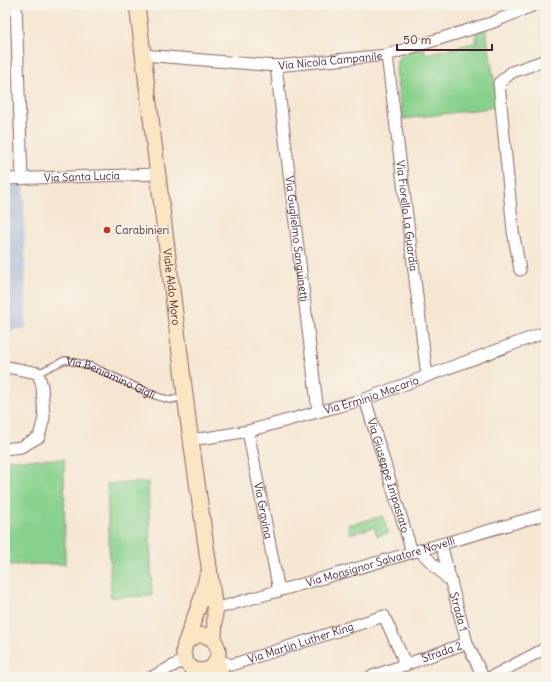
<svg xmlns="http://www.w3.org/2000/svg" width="551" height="682" font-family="Delius,sans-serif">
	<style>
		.industrial { fill: #b9c5de }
		.green { fill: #88d18d; stroke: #69785c }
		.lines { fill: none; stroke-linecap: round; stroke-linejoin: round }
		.lane-casing { stroke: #866566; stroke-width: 8 }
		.street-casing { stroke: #866566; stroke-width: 13 }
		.secondary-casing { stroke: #866566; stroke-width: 17 }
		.lane { stroke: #fff; stroke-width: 5.5 }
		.street { stroke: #fff; stroke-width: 11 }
		.secondary { stroke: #fbe6c4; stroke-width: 15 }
		.poi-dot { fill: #c8321e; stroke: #f7f3e8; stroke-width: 1.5 }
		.labels { text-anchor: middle; stroke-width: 3; stroke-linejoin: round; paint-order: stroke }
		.street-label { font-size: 11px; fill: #4a1f2b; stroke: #f7f3e8 }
		.poi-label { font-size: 11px; fill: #4a1f2b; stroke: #f7f3e8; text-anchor: start }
	</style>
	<rect width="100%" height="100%" fill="#f7f3e8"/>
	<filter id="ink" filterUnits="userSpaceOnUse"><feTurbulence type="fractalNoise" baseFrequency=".025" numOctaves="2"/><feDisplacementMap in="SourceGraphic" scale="8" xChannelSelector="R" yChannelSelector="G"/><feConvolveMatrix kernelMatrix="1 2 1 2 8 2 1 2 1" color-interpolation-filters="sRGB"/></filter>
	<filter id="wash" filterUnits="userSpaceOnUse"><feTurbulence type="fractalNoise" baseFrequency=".012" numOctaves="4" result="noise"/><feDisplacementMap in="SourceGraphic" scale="16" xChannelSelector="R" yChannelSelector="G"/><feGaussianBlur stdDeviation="0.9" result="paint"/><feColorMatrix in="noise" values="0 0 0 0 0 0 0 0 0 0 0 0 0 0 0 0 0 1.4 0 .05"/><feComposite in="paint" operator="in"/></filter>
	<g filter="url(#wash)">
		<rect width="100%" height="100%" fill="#f6e7d3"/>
		<path class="industrial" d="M24 184 26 328 5 331V185Z"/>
		<path class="green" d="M486 29 498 107 403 119C401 108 393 66 398 59 402 52 416 50 424 47L426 54 477 42 475 31Z
			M64 459 65 564 5 565V460Z
			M148 482 152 596 111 597 107 484Z
			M383 516 388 533 377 536 374 527 351 534 348 525Z"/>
	</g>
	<g filter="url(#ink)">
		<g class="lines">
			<g class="lane-casing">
				<g id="lane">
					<path id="s1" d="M38 373 65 360 91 366 156 396 170 400 185 397"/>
				</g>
			</g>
			<g class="street-casing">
				<g id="street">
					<path d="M16 5 22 179"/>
					<path id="s2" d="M143 55 276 66 387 55 491 23 534 5"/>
					<path id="s3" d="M387 55 427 376"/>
					<path id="s4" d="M276 66 318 412"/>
					<path id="s5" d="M5 179 158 174"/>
					<path d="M520 270 513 231 499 83 512 72 546 60"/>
					<path d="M5 365 7 367 38 373 42 386 44 418 39 437 21 447 5 449"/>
					<path id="s6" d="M365 399 412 552"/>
					<path id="s7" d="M248 431 279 591"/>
					<path id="s8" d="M191 439 206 438 248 431 365 399 546 332"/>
					<path id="s9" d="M441 544 467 643 483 677"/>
					<path d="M419 550 451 582"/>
					<path id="s10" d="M215 609 546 514"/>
					<path id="s11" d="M218 660 231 665 384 616 406 665"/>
					<path d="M152 677 184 660"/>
					<path id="s12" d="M370 677 467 643"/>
					<path d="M491 677 546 648"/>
				</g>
			</g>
			<g class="secondary-casing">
				<g id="secondary">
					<path id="s13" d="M137 5 188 419 215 609 214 641"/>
					<path d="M185 644C192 635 205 631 214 641 217 645 219 650 218 655 214 681 176 673 185 644L201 600 207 576"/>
					<path d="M217 659 222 677"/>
				</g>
			</g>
			<use href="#lane" class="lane"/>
			<use href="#street" class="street"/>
			<use href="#secondary" class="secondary"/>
		</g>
	</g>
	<circle class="poi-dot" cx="107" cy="230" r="4"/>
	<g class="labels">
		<g class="street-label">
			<text dy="4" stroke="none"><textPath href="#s2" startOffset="188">Via Nicola Campanile</textPath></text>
			<text dy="4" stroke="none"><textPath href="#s5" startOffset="77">Via Santa Lucia</textPath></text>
			<text dy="4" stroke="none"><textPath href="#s3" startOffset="162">Via Fiorello La Guardia</textPath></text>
			<text dy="4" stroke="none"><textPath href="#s4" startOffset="174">Via Guglielmo Sanguinetti</textPath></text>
			<text dy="4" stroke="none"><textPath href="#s13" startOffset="284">Viale Aldo Moro</textPath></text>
			<text dy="4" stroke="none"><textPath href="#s1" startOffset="79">Via Beniamino Gigli</textPath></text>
			<text dy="4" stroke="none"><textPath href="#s8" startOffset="186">Via Erminio Macario</textPath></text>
			<text dy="4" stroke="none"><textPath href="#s6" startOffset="80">Via Giuseppe Impastato</textPath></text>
			<text dy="4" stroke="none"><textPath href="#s7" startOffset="81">Via Gravina</textPath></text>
			<text dy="4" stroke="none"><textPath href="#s10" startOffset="172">Via Monsignor Salvatore Novelli</textPath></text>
			<text dy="4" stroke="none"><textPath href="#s9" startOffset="70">Strada 1</textPath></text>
			<text dy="4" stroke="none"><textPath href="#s11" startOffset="87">Via Martin Luther King</textPath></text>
			<text dy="4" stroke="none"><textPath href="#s12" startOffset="76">Strada 2</textPath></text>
		</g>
		<g class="poi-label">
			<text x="115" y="234">Carabinieri</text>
		</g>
	</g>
	<rect width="551" height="682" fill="none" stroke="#f7f3e8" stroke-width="20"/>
	<path d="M397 44v6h95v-6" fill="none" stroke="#4a1f2b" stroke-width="2"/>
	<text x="403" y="44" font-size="12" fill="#4a1f2b" stroke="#f7f3e8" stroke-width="3" paint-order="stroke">50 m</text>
</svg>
